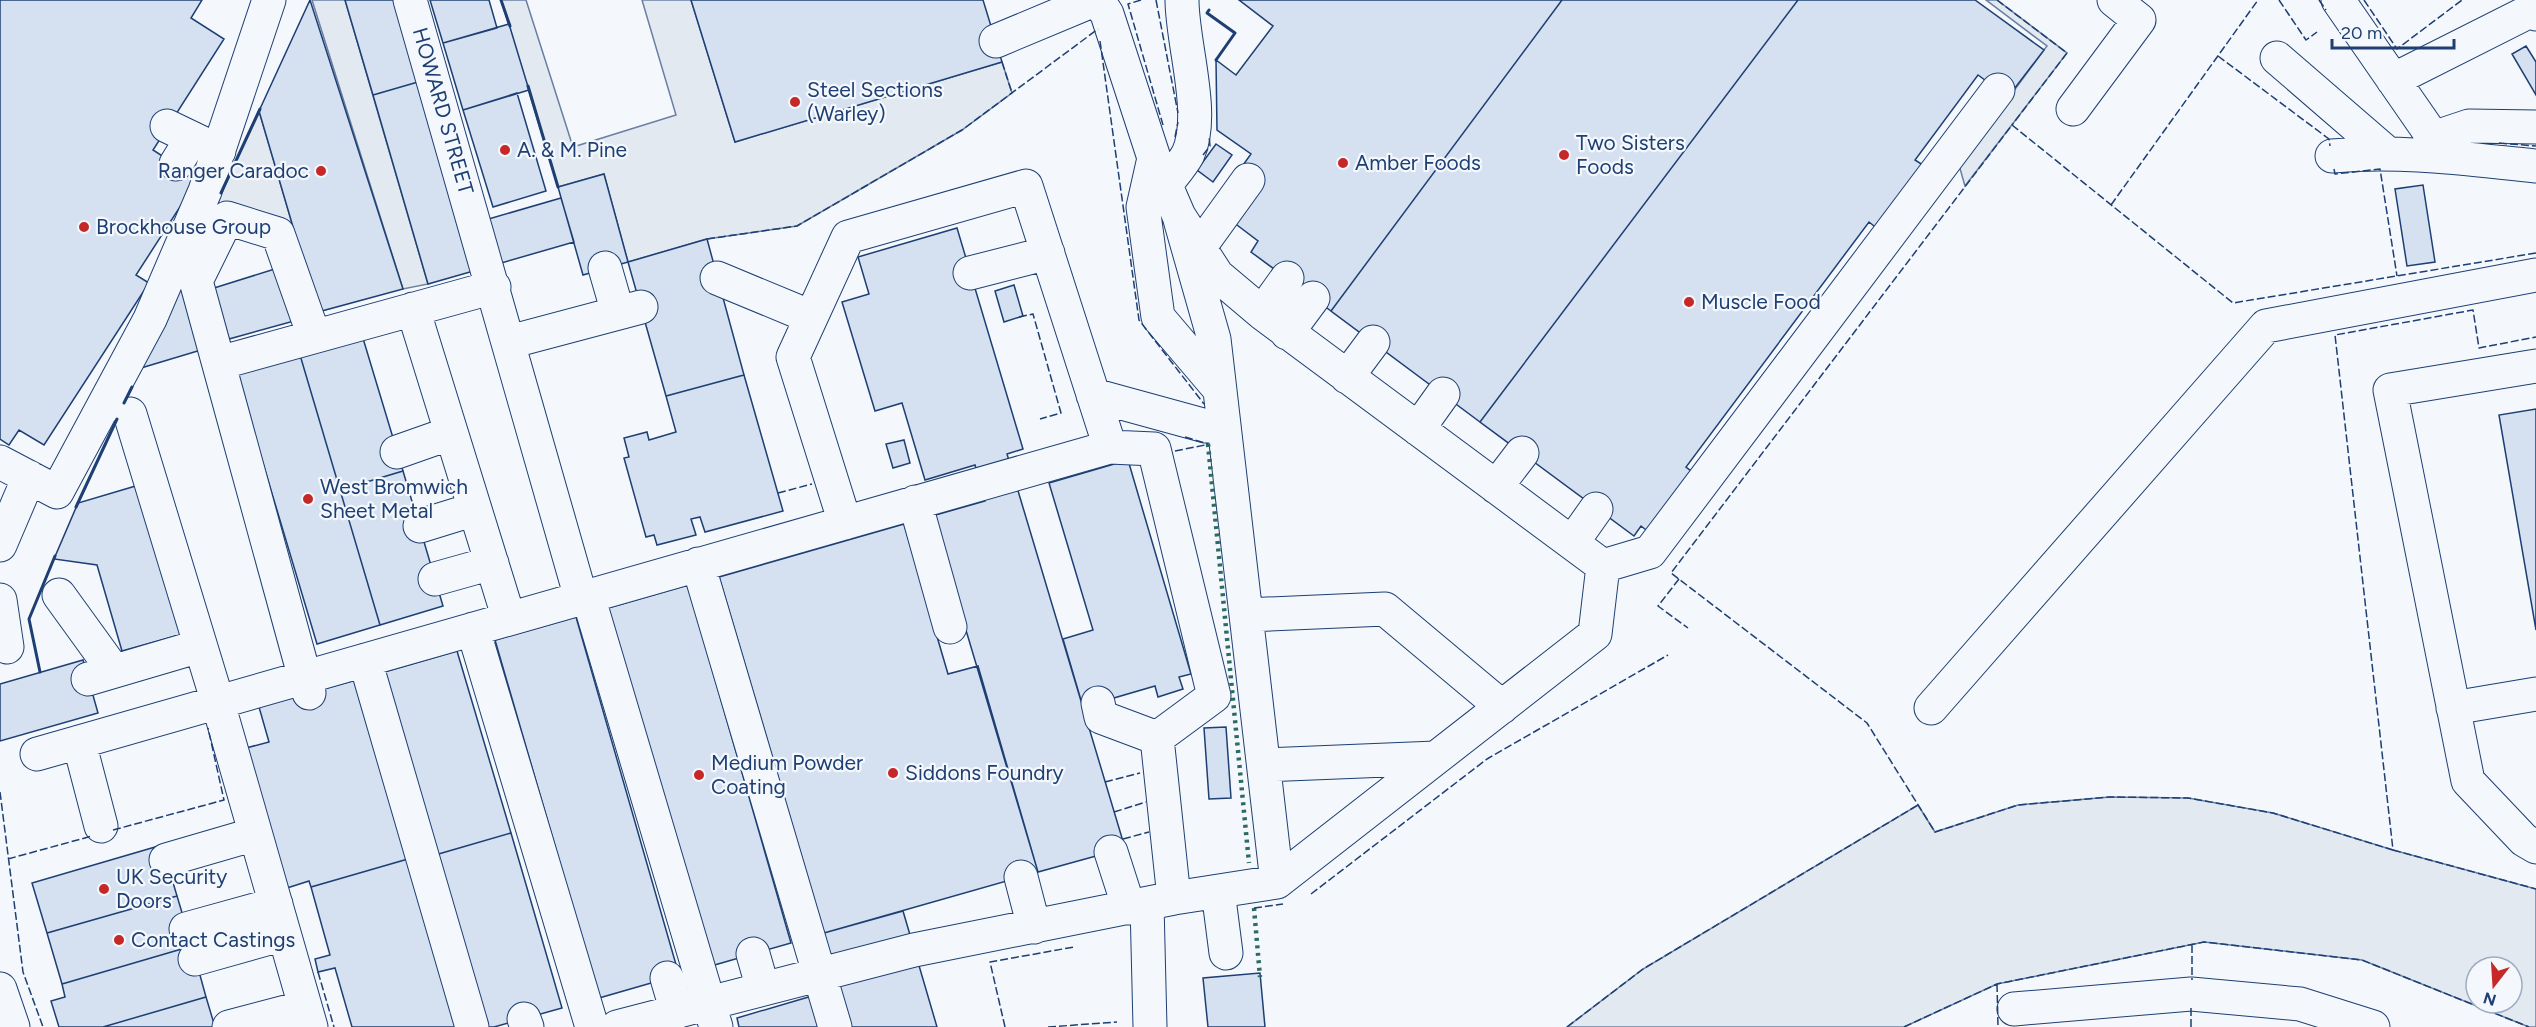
<svg xmlns="http://www.w3.org/2000/svg" width="2536" height="1027" font-family="Figtree,sans-serif">
	<style>
		.green { fill: #e3e9f0; stroke: #687fa3; stroke-width: 1.5; fill-rule: evenodd }
		.building { fill: #d5e0f0; stroke: #1d3f73; stroke-width: 1.5 }
		.lines { fill: none; stroke-linecap: round; stroke-linejoin: round }
		.minor-casing { stroke: #1d3f73; stroke-width: 35 }
		.minor { stroke: #f4f7fb; stroke-width: 33 }
		.hedge { stroke: #2c6c60; stroke-width: 4.5; stroke-dasharray: 3 4.5; stroke-linecap: butt }
		.fence { stroke: #1d3f73; stroke-width: 1.5; stroke-dasharray: 8 3; stroke-linecap: butt }
		.wall { stroke: #1d3f73; stroke-width: 3 }
		.poi-dot { fill: #c62828; stroke: #f4f7fb; stroke-width: 2 }
		.labels { text-anchor: middle; stroke-width: 4.5; stroke-linejoin: round; paint-order: stroke }
		.poi-label { font-size: 21px; fill: #1d3f73; stroke: #f4f7fb; text-anchor: start }
		.street-label { font-size: 21px; fill: #1d3f73; stroke: #f4f7fb }
	</style>
	<rect width="100%" height="100%" fill="#f4f7fb"/>
	<path class="green" d="M312 0H345L428 284 403 289Z
		M501 0H526L573 147 676 115 642 0H691L735 142 1002 62 1012 93 962 130 797 226 707 239 628 262 604 174 558 187Z
		M1986 0H1997L2067 53 1965 186 1959 165 2047 46Z
		M259 111 294 230 216 205Z
		M2110 797 2188 798 2273 813 2393 850 2536 889V1027H2529L2362 960 2204 942 1997 984 1904 1027H1567L1643 969 1918 805 1935 832 2018 805ZM2476 967H2512V1003H2476Z"/>
	<path class="building" d="M0 0H202L191 18 224 39 153 150 198 179 136 275 149 283 44 445 19 430 9 445 0 439Z
		M310 0 403 289 318 312 259 111Z
		M345 0H395L418 82 373 95Z
		M430 0H489L497 28 443 43Z
		M691 0H983L1002 62 735 142Z
		M1239 0H1562L1331 311 1251 252 1258 241 1233 222 1238 172 1251 154 1217 130 1216 60 1236 75 1273 26Z
		M1562 0H1798L1480 422 1331 311Z
		M1798 0H1975L2044 50 2008 97 1978 75 1915 160 1926 167 1879 230 1869 222 1686 467 1695 474 1650 533 1641 526 1634 536 1480 422Z
		M509 24 529 90 463 110 443 43Z
		M2526 46 2536 62V95L2512 54Z
		M418 82 461 227 561 198 574 242 428 284 373 95Z
		M517 93 546 191 493 207 463 110Z
		M1216 144 1232 155 1213 182 1197 170Z
		M604 174 628 262 583 275 558 187Z
		M2423 185 2435 262 2407 266 2395 189Z
		M957 228 1023 449 1007 454 1125 848 1038 872 932 516 985 501 975 465 925 480 902 403 875 411 842 302 869 294 858 257Z
		M707 239 744 375 666 396 628 262Z
		M278 268 294 321 229 339 214 288Z
		M181 281 201 350 141 368Z
		M1014 285 1023 316 1004 322 995 291Z
		M362 335 403 471 340 490 300 355Z
		M300 355 380 625 317 644 236 373Z
		M744 375 783 511 705 532 700 517 691 519 696 535 657 545 654 535 646 537 624 458 629 457 624 438 647 432 649 440 676 432 666 396Z
		M2536 409V630L2499 415Z
		M904 440 910 463 893 468 886 444Z
		M1128 460 1191 674 1179 677 1183 689 1158 697 1155 686 1083 707 1063 639 1093 630 1049 483Z
		M403 471 443 606 380 625 340 490Z
		M139 485 183 634 122 651 97 565 54 559 78 503Z
		M904 524 948 674 978 666 1038 872 824 933 719 577Z
		M688 585 791 943 711 966 608 608Z
		M576 617 679 975 599 998 495 640Z
		M457 651 511 833 435 855 381 673Z
		M83 660 98 713 0 741V684Z
		M356 680 408 859 311 887 309 881 287 888 246 748 269 742 259 707Z
		M1226 727 1231 798 1209 799 1204 728Z
		M511 833 562 1008 494 1027H485L435 855Z
		M162 845 177 896 47 933 32 883Z
		M408 859 456 1027H352L335 968 318 972 315 959 330 955 311 887Z
		M177 896 192 946 62 984 47 933Z
		M903 911 937 1027H851L824 933Z
		M192 946 206 997 103 1027H59L51 1001 65 997 62 984Z
		M1260 973 1265 1027H1208L1203 978Z
		M812 996 821 1027H739L737 1018Z
		M206 997 215 1027H103Z"/>
	<g class="lines">
		<g class="minor-casing">
			<path id="minor" d="M410 0 581 598
				M1098 0 1107 14 1154 158 1179 216 1214 339 1277 882 1595 634 1603 566 1262 313 1217 275 1179 216
				M2338 0 2446 156
				M996 41 1094 0
				M2277 58 2387 153
				M2393 80 2532 10 2536 14
				M2073 109 2139 20 2114 0
				M167 126 219 151
				M2433 138 2469 126 2536 127
				M2332 156C2403 150 2465 159 2536 166
				M1154 158 1143 207 1158 317 1220 390
				M176 164 192 138
				M1166 184C1173 175 1182 165 1188 154 1206 114 1182 44 1182 0
				M1199 248 1248 180
				M605 268 618 313
				M970 273 1048 253
				M717 278 811 317
				M413 309 509 619
				M1262 313 1287 278
				M1287 333 1313 298
				M509 342 641 307
				M219 363 494 287
				M2536 366 2390 390 2468 781 2524 840 2536 847
				M1347 377 1373 342
				M1093 395 1206 426 1224 425
				M130 414 218 703 311 1027
				M1418 429 1443 394
				M397 452 451 433
				M0 462 57 492 150 319 205 191 269 0
				M1496 487 1522 453
				M915 502 950 627
				M845 523 793 357 848 237 1026 186 1110 447
				M420 526 475 509
				M1572 543 1596 509
				M0 545 29 477
				M698 564 835 1027
				M1603 566 1650 552 1998 90
				M435 579 492 563
				M59 595 114 671
				M588 596 716 1027
				M0 600 7 647
				M1246 615 1385 609 1502 707
				M473 629 592 1027
				M365 660 472 1027
				M88 679 200 646
				M309 693 196 281 227 218 278 234 314 336
				M1098 703 1101 717 1157 738
				M1931 708 2266 326 2536 275
				M2453 708 2536 694
				M79 742 101 826
				M37 754 1110 447 1154 449 1214 696 1157 738 1174 898 1277 882
				M1264 765 1436 758
				M1111 852 1129 908
				M166 860 255 834
				M1021 877 1034 927
				M1218 891 1226 953
				M1147 904 1150 1027
				M186 929 276 904
				M753 954 763 989
				M195 959 284 934
				M667 978 677 1012
				M0 989 13 1027
				M2014 1009 2191 994 2300 1004 2373 1027
				M524 1019 527 1027
				M229 1027 305 1007
				M617 1027 914 950 1174 898"/>
		</g>
		<use href="#minor" class="minor"/>
		<path class="hedge" d="M1208 444 1249 863
			M1254 908 1260 977"/>
		<path class="fence" d="M1141 0 1128 4 1163 125
			M1156 0 1178 113
			M1997 0 2067 53 2012 125
			M2279 0 2306 40 2317 32
			M2319 0 2326 10
			M2364 0 2397 49 2462 0
			M1100 41 1139 320 1204 404
			M2218 56 2329 139 2330 146
			M1002 62 1012 93
			M1175 137 1178 122
			M2499 143 2536 146
			M1203 155 1210 146 1209 136
			M2334 169 2335 174 2380 169 2397 276
			M2111 205 2258 0
			M707 239 797 226 962 130 1098 29
			M2536 253 2233 303 2012 125 1671 573 1867 723 1935 832 2018 805 2110 797 2188 798 2273 813 2393 850 2335 335 2473 310 2479 348 2536 337
			M1019 317 1033 314 1061 413 1040 419
			M1185 437 1208 444
			M1175 451 1205 445
			M778 493 812 484
			M1679 579 1658 606 1688 628
			M1105 782 1140 773
			M0 792 23 972 43 1027
			M1114 812 1146 802
			M113 830 224 800 208 728
			M1123 839 1149 832
			M2393 850 2536 889
			M8 859 92 836
			M1311 894 1487 759 1668 655
			M1254 908 1283 904
			M2192 945V980
			M318 972 334 1027
			M1997 984 1998 1027
			M1005 1027 990 962 1074 947
			M1048 1027 1117 1022
			M1567 1027 1643 969 1918 805
			M1904 1027 1997 984 2204 942 2362 960 2529 1027
			M2191 1027V1006"/>
		<path class="wall" d="M501 0 510 26
			M1209 10 1207 13 1235 33 1216 60
			M528 86 558 187
			M221 193 260 109
			M124 403 132 387
			M76 507 117 419
			M40 672 29 619 55 556"/>
	</g>
	<g class="poi-dot">
		<circle cx="795" cy="102" r="6"/>
		<circle cx="505" cy="150" r="6"/>
		<circle cx="1564" cy="155" r="6"/>
		<circle cx="1343" cy="163" r="6"/>
		<circle cx="321" cy="171" r="6"/>
		<circle cx="84" cy="227" r="6"/>
		<circle cx="1689" cy="302" r="6"/>
		<circle cx="308" cy="499" r="6"/>
		<circle cx="893" cy="773" r="6"/>
		<circle cx="699" cy="775" r="6"/>
		<circle cx="104" cy="889" r="6"/>
		<circle cx="119" cy="940" r="6"/>
	</g>
	<g class="labels">
		<g class="poi-label">
			<text x="807" y="97">Steel Sections<tspan x="807" dy="24">(Warley)</tspan></text>
			<text x="1576" y="150">Two Sisters<tspan x="1576" dy="24">Foods</tspan></text>
			<text x="517" y="157">A. &amp; M. Pine</text>
			<text x="1355" y="170">Amber Foods</text>
			<text x="309" y="178" text-anchor="end">Ranger Caradoc</text>
			<text x="96" y="234">Brockhouse Group</text>
			<text x="1701" y="309">Muscle Food</text>
			<text x="320" y="494">West Bromwich<tspan x="320" dy="24">Sheet Metal</tspan></text>
			<text x="711" y="770">Medium Powder<tspan x="711" dy="24">Coating</tspan></text>
			<text x="905" y="780">Siddons Foundry</text>
			<text x="116" y="884">UK Security<tspan x="116" dy="24">Doors</tspan></text>
			<text x="131" y="947">Contact Castings</text>
		</g>
		<g class="street-label">
			<text transform="translate(443 111) rotate(74)" y="7">HOWARD STREET</text>
		</g>
	</g>
	<g transform="translate(2494 985) rotate(197)"><circle r="28" fill="#f4f7fb" stroke="#9eadc5" stroke-width="1.5"/>
	<path d="M0-4.5L10 22L0 15L-10 22Z" fill="#c62828"/>
	<text y="-9" font-size="16" font-weight="bold" text-anchor="middle" fill="#1d3f73">N</text>
	</g>
	<path d="M2332 39v9h122v-9" fill="none" stroke="#1d3f73" stroke-width="3"/>
	<text x="2341" y="39" font-size="18" fill="#1d3f73" stroke="#f4f7fb" stroke-width="4.5" paint-order="stroke">20 m</text>
</svg>
